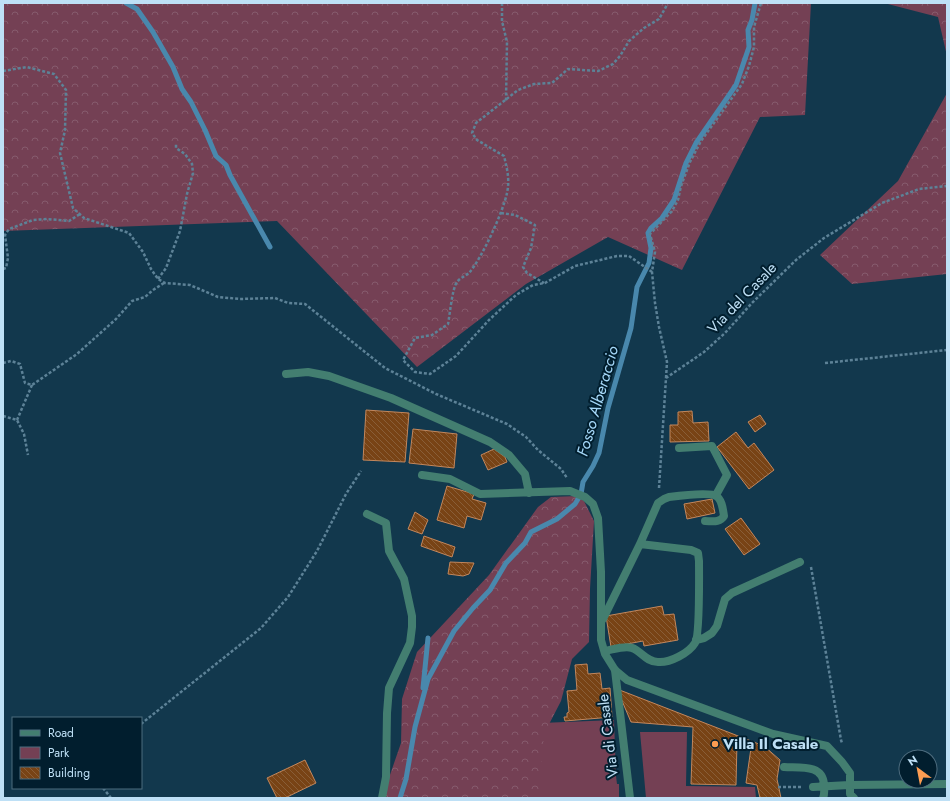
<svg xmlns="http://www.w3.org/2000/svg" width="950" height="801" font-family="Jost,sans-serif">
	<style>
		.green { fill: #744054 }
		.forest { fill: url(#forest-crowns) }
		.lines { fill: none; stroke-linecap: round; stroke-linejoin: round }
		.stream { stroke: #4988ad; stroke-width: 5 }
		.building { fill: url(#building-back-hatch); stroke: #c3875c }
		.path { stroke: #5d8297; stroke-width: 2.5; stroke-dasharray: 3 2; stroke-linecap: butt }
		.lane { stroke: #437e70; stroke-width: 8 }
		.street { stroke: #437e70; stroke-width: 8 }
		.poi-dot { fill: #fc9d52; stroke: #011e2e; stroke-width: 1.5 }
		.labels { text-anchor: middle; stroke-width: 4; stroke-linejoin: round; paint-order: stroke }
		.street-label { font-size: 15px; fill: #bee0f6; stroke: #011e2e }
		.poi-label { font-size: 15px; font-weight: bold; fill: #bee0f6; stroke: #011e2e; text-anchor: start }
		.water-label { font-size: 16px; font-style: italic; fill: #a5d8f9; stroke: #011e2e }
	</style>
	<defs>
		<pattern id="forest-crowns" width="20" height="18" patternUnits="userSpaceOnUse"><rect width="20" height="18" fill="#744054"/><path d="M2 6a3 3 0 1 1 6 0M12 15a3 3 0 1 1 6 0" fill="none" stroke="#865b6d"/></pattern>
		<pattern id="building-back-hatch" width="6" height="6" patternUnits="userSpaceOnUse"><rect width="6" height="6" fill="#784315"/><path d="M-1 5l2 2M0 0l6 6M5-1l2 2" fill="none" stroke="#895e38"/></pattern>
	</defs>
	<rect width="100%" height="100%" fill="#12384d"/>
	<path class="green" d="M614 720 616 776 617 784H619V798H532L541 723Z
		M640 732H687L686 786 755 787 756 798H646Z"/>
	<path class="forest" d="M3 3H811L805 115 760 117 682 270 608 237 526 284 417 367 277 221 3 231Z
		M884 3H947V56L938 17Z
		M947 93V274L852 284 820 255 898 181Z
		M577 496 584 501 594 521 590 589 589 642 572 659 561 701 544 734 539 798H382L401 743 402 699 417 652 489 575 538 507 551 497Z"/>
	<g class="lines">
		<path class="stream" d="M126 3 137 9 153 32 173 67 182 89 191 102 205 130 216 156 226 165 230 175 270 247
			M423 688 428 638
			M400 798 406 779 415 727 428 679 454 631 473 608 490 590 506 563 525 543 531 532 557 519 575 504 581 494 583 482 593 466 599 453 608 408 631 328 637 287 649 263 651 248 648 233 651 228 662 218 674 200 686 163 696 143 736 85 749 47 748 30 752 20 755 3"/>
	</g>
	<path class="building" d="M366 410 409 413 405 462 363 460Z
		M692 411 693 423 708 422 709 441 670 442V425H678V412Z
		M760 415 766 424 755 432 748 422Z
		M413 429 457 434 454 468 409 463Z
		M736 432 748 448 754 443 774 470 749 489 717 447Z
		M494 449 505 457 507 462 488 470 481 455Z
		M447 486 474 494 472 499 486 503 481 520 467 516 464 528 437 520Z
		M712 499 715 513 687 519 684 504Z
		M415 512 428 520 422 534 408 529Z
		M741 518 760 544 744 555 725 529Z
		M424 536 455 547 452 557 421 546Z
		M450 562 474 563 469 574 463 576 448 574Z
		M662 606 664 615 674 614 678 640 644 646 643 641 611 647 606 616Z
		M587 664 588 674 600 673 602 689 610 688 612 717 565 721 564 717H567V713L569 712 567 691 577 690 575 665Z
		M617 689 764 746 780 760 777 779 781 798H760L757 785 746 783 751 748 737 742 736 785 691 784 693 727 631 722Z
		M305 760 316 783 285 798H277L267 778Z"/>
	<g class="lines">
		<path class="path" d="M502 3V21L507 42 506 101
			M3 71 27 67 54 74 66 90 65 130 60 153 73 208 84 218 129 233 143 252 151 269 158 279 165 283 190 285 218 297 240 299 275 298 288 303 305 304 385 368 436 394 507 424 526 437 538 450 561 469 567 478
			M501 213 515 215 535 225 531 248 523 267 527 273 544 283
			M3 269 6 268 8 258 5 235 9 229 33 220 47 219 69 221 80 214
			M652 272 629 256H617L575 266 545 283 533 285 516 295 489 320 456 356 430 374 415 372 403 360 415 338 432 335 448 324C450 314 452 289 457 282 460 278 465 276 469 273 482 258 503 212 507 193 510 180 507 168 504 156L477 140 472 133 476 123 518 90 534 84 552 83 568 69 598 71 613 64 620 56 629 41 644 28 659 19 667 5
			M158 279 166 268 180 231 187 194 193 173 192 164 185 154 176 148V144
			M3 363 11 361 20 364 25 383 32 385 77 354 116 319 132 301 145 297 153 290 164 283
			M825 363 947 350
			M666 378 667 362 659 327 655 303 652 272 655 252 650 234 672 211 678 200 681 186 690 162 701 141 742 84 749 66 754 47V27L761 3
			M3 416 17 420 24 434 28 455
			M17 420 32 385
			M659 488 666 378 704 352 725 333 752 303 796 260 824 238 882 203 919 189 947 186
			M811 567 841 740 842 743
			M141 724 261 628 288 597 317 551 346 494 361 471
			M778 787H802
			M103 788 111 798"/>
		<path class="lane" d="M286 374 308 372 329 376 391 398 490 442 509 455 525 474 529 493
			M679 448 712 446 727 475 716 495
			M422 475 450 479 480 494 570 491 585 497 593 504 598 518 601 572V640L605 654 615 670 627 680 773 734 827 746 842 762 850 773V794L854 798
			M367 514 386 523 389 551 404 579 412 616V627L410 643 389 688 387 713 386 777 382 798
			M603 619 640 544 658 503 664 499 669 497C677 496 710 492 716 496 722 499 723 510 724 516 720 523 712 521 705 521
			M696 640 704 638 712 633 717 626 725 599 732 593 800 562
			M605 651C612 650 625 645 632 648 640 650 646 662 658 662 670 663 689 653 695 643 700 636 699 574 699 561L698 553 691 550 640 544
			M784 767C800 768 823 764 824 785 824 790 825 794 823 798
			M813 787 849 785 947 784"/>
		<path class="street" d="M615 670 630 798"/>
	</g>
	<circle class="poi-dot" cx="715" cy="744" r="4"/>
	<g class="labels">
		<g class="street-label">
			<text transform="translate(742 298) rotate(-46)" y="5">Via del Casale</text>
			<text transform="translate(608 736) rotate(-97)" y="5">Via di Casale</text>
		</g>
		<g class="poi-label">
			<text x="723" y="749">Villa Il Casale</text>
		</g>
		<g class="water-label">
			<text transform="translate(597 401) rotate(-74)" y="6">Fosso Alberaccio</text>
		</g>
	</g>
	<rect width="950" height="801" fill="none" stroke="#bee0f6" stroke-width="8"/>
	<rect x="12" y="717" width="130" height="72" fill="#011e2e" stroke="#4d6c7e"/>
	<rect x="20" y="730" width="20" height="6" fill="#437e70" stroke="#4d6c7e"/>
	<text x="48" y="737" font-size="12" fill="#bee0f6">Road</text>
	<rect x="20" y="747" width="20" height="12" fill="#744054" stroke="#4d6c7e"/>
	<text x="48" y="757" font-size="12" fill="#bee0f6">Park</text>
	<rect x="20" y="767" width="20" height="12" fill="url(#building-back-hatch)" stroke="#4d6c7e"/>
	<text x="48" y="777" font-size="12" fill="#bee0f6">Building</text>
	<g transform="translate(918 769) rotate(328)"><circle r="19" fill="#011e2e" stroke="#4d6c7e"/>
	<path d="M0-3L7 15L0 10L-7 15Z" fill="#fc9d52"/>
	<text y="-6" font-size="11" font-weight="bold" text-anchor="middle" fill="#bee0f6">N</text>
	</g>
</svg>
